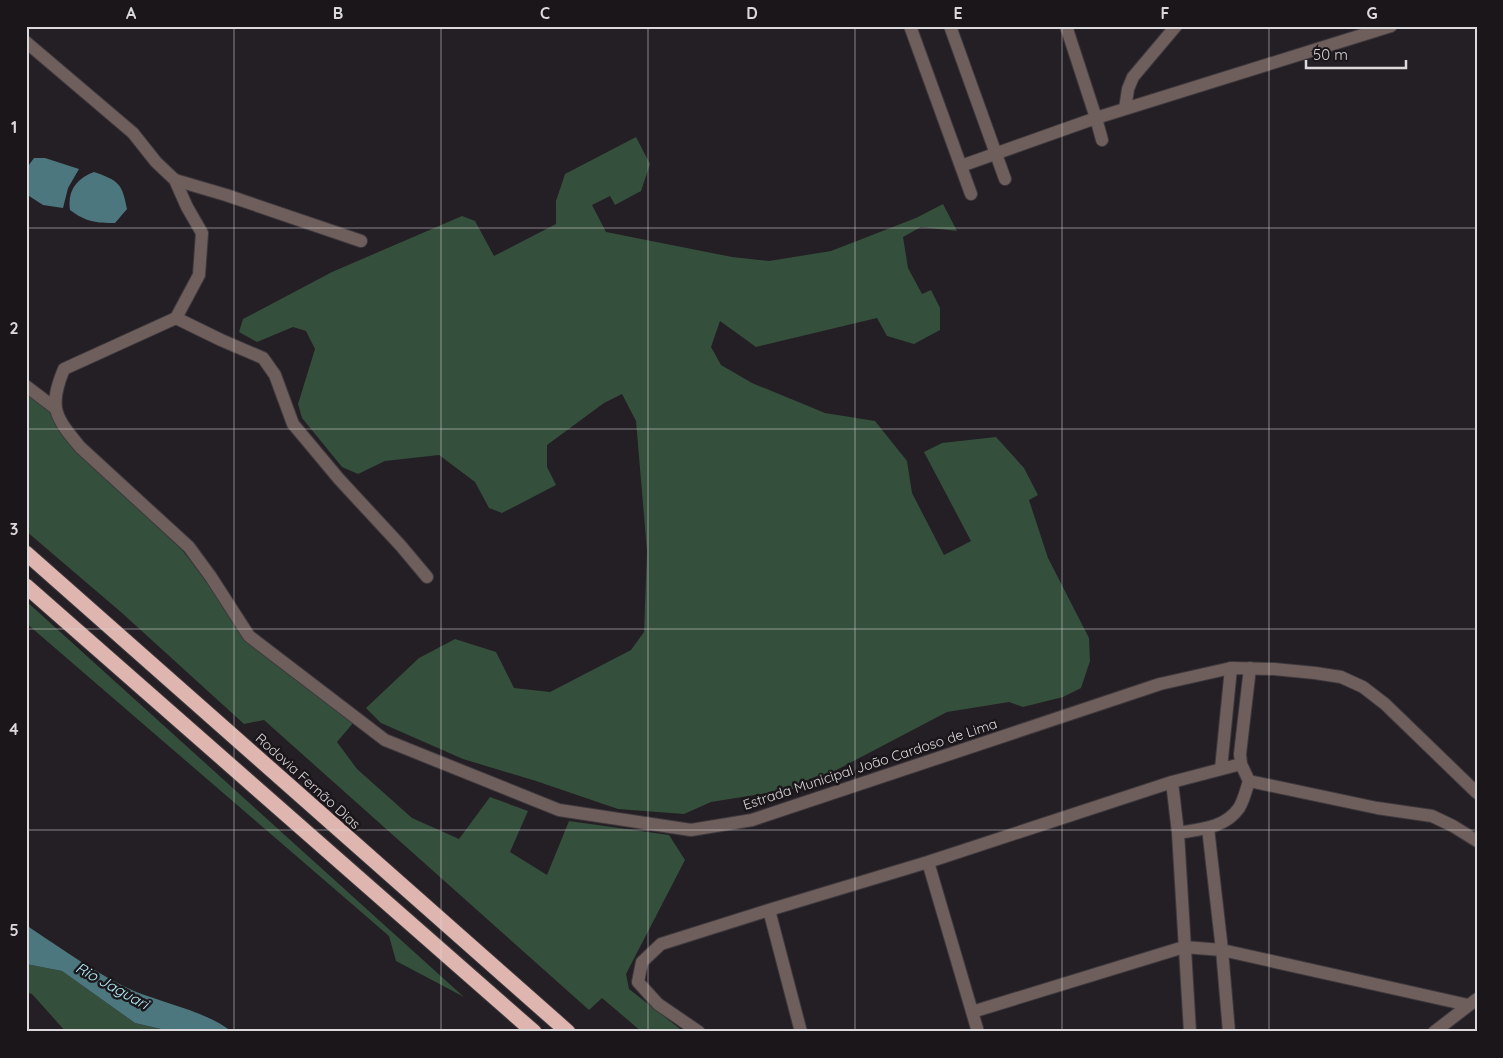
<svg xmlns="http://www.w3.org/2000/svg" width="1503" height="1058" font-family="Quicksand,sans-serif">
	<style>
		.green { fill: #344f3b }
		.water { fill: #4d777f }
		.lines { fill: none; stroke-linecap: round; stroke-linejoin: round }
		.minor-casing { stroke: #3e393e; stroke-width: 14 }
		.tertiary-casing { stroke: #3e393e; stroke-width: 14 }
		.motorway-casing { stroke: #3e393e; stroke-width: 17 }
		.minor { stroke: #6f5f5c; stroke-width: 12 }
		.tertiary { stroke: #6f5f5c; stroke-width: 12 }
		.motorway { stroke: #dfb6af; stroke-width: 15 }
		.grid { fill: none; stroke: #dcd9dc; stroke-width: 1; stroke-opacity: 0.55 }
		.labels { text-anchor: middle; stroke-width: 5; stroke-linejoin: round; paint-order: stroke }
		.street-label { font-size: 14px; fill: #dcd9dc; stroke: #1a161a }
		.water-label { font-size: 15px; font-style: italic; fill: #b4f0fc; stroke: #1a161a }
		.neatline { fill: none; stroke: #dcd9dc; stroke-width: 2 }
		.grid-label { font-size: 16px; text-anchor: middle; font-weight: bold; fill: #dcd9dc }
	</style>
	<rect width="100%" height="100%" fill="#241f24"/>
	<path class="green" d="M636 137 650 164 641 191 615 205 610 196 592 205 606 232 732 257 769 261 831 251 916 218 943 204 957 231 921 227 903 237 908 268 922 294 931 290 940 308V330L914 344 887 336 877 318 756 347 720 321 711 347 721 365 752 383 825 413 875 421 907 461 912 493 944 555 971 541 924 452 942 443 996 437 1024 468 1038 495 1029 500 1048 558 1089 638 1090 661 1081 688 1063 697 1023 707 1009 702 947 712 804 787 711 802 684 814 618 809 536 781 463 759 381 723 366 708 419 658 455 639 496 652 514 688 550 692 631 650 644 632 647 551 636 421 622 394 604 403 547 445V467L556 485 502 513 489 508 475 482 439 455 385 461 358 474 342 467 302 418 298 404 315 349 306 331 293 327 257 342 239 332 243 319 332 272 462 216 475 221 494 256 556 224V201L565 174Z
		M26 393 48 409 57 426 74 449 182 550 203 577 246 640 354 722 337 742 357 769 412 818 459 839 490 797 528 811 510 852 547 875 569 821 669 835 685 860 626 974 629 989 680 1029 678 1032H642L602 998 589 1010 264 720 244 724 122 613 26 531Z
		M26 601 464 997 396 961 389 936 26 623Z
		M26 964 62 971 135 1023 161 1029 167 1032H105L103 1029 98 1032H66L32 994 26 992Z"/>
	<path class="water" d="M34 158H45L79 169 68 188 63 208 43 205 26 194V169Z
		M94 172C119 181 122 183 127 209L115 223C96 223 86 222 70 210 67 191 77 178 94 172Z
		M26 925C59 947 98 975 134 991 163 1003 208 1012 232 1032H167L161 1029 135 1023 62 971 26 964Z"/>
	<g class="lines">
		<g class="minor-casing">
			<path id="minor" d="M910 26 971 194
				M950 26 1005 179
				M1066 26 1096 118 1102 140
				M1125 109 1128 89 1133 77 1176 26
				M961 166 1096 118 1391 26
				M175 180 226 195 361 241
				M176 318 221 340 263 358 275 375 293 424 339 479 401 546 427 577
				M26 386 55 408
				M1221 769 1231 668
				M1249 781 1377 808 1432 816 1453 826 1477 841
				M1172 782 1178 833 1190 1032
				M1208 828 1222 950 1229 1032
				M1178 833C1201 829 1225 828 1239 808 1244 800 1246 790 1249 781L1241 764 1240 754 1250 668
				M928 862 978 1032
				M769 910 801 1032
				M972 1012 1184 947 1222 950 1468 1005
				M699 1032 658 1004 638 982 642 962 661 944 769 910 928 862 1172 782 1241 764
				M1434 1032 1477 999"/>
		</g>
		<g class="tertiary-casing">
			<path id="tertiary" d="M26 42 133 133 156 162 175 180 187 207 202 233 199 275 176 318 64 369C48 407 55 417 80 447L189 547 211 577 249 636 385 740 559 810 691 830 752 820 1160 684 1231 668 1274 669 1315 673 1341 677 1363 687 1385 704 1477 793"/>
		</g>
		<g class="motorway-casing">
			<path id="motorway" d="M26 553 568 1032
				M26 586 534 1032"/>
		</g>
		<use href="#minor" class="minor"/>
		<use href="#tertiary" class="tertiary"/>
		<use href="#motorway" class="motorway"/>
	</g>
	<path class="grid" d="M234 26V1032M441 26V1032M648 26V1032M855 26V1032M1062 26V1032M1269 26V1032M26 228H1477M26 429H1477M26 629H1477M26 830H1477"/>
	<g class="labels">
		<g class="street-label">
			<text transform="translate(870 764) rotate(-18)" y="5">Estrada Municipal João Cardoso de Lima</text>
			<text transform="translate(308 781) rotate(42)" y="5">Rodovia Fernão Dias</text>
		</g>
		<g class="water-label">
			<text transform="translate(112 986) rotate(29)" y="5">Rio Jaguari</text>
		</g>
	</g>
	<rect width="1503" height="1058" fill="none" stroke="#1a161a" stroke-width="55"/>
	<path d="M1306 60v8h100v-8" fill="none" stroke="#dcd9dc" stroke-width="2.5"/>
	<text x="1313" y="60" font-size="15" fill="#dcd9dc" stroke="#1a161a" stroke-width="4" paint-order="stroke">50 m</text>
	<rect x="28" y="28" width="1448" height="1002" class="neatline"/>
	<g class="grid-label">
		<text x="131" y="19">A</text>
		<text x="338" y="19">B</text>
		<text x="545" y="19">C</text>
		<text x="752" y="19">D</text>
		<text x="958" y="19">E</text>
		<text x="1165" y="19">F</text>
		<text x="1372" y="19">G</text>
		<text x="14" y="133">1</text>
		<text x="14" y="334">2</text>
		<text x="14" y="535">3</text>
		<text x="14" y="735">4</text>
		<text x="14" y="936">5</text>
	</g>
</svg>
